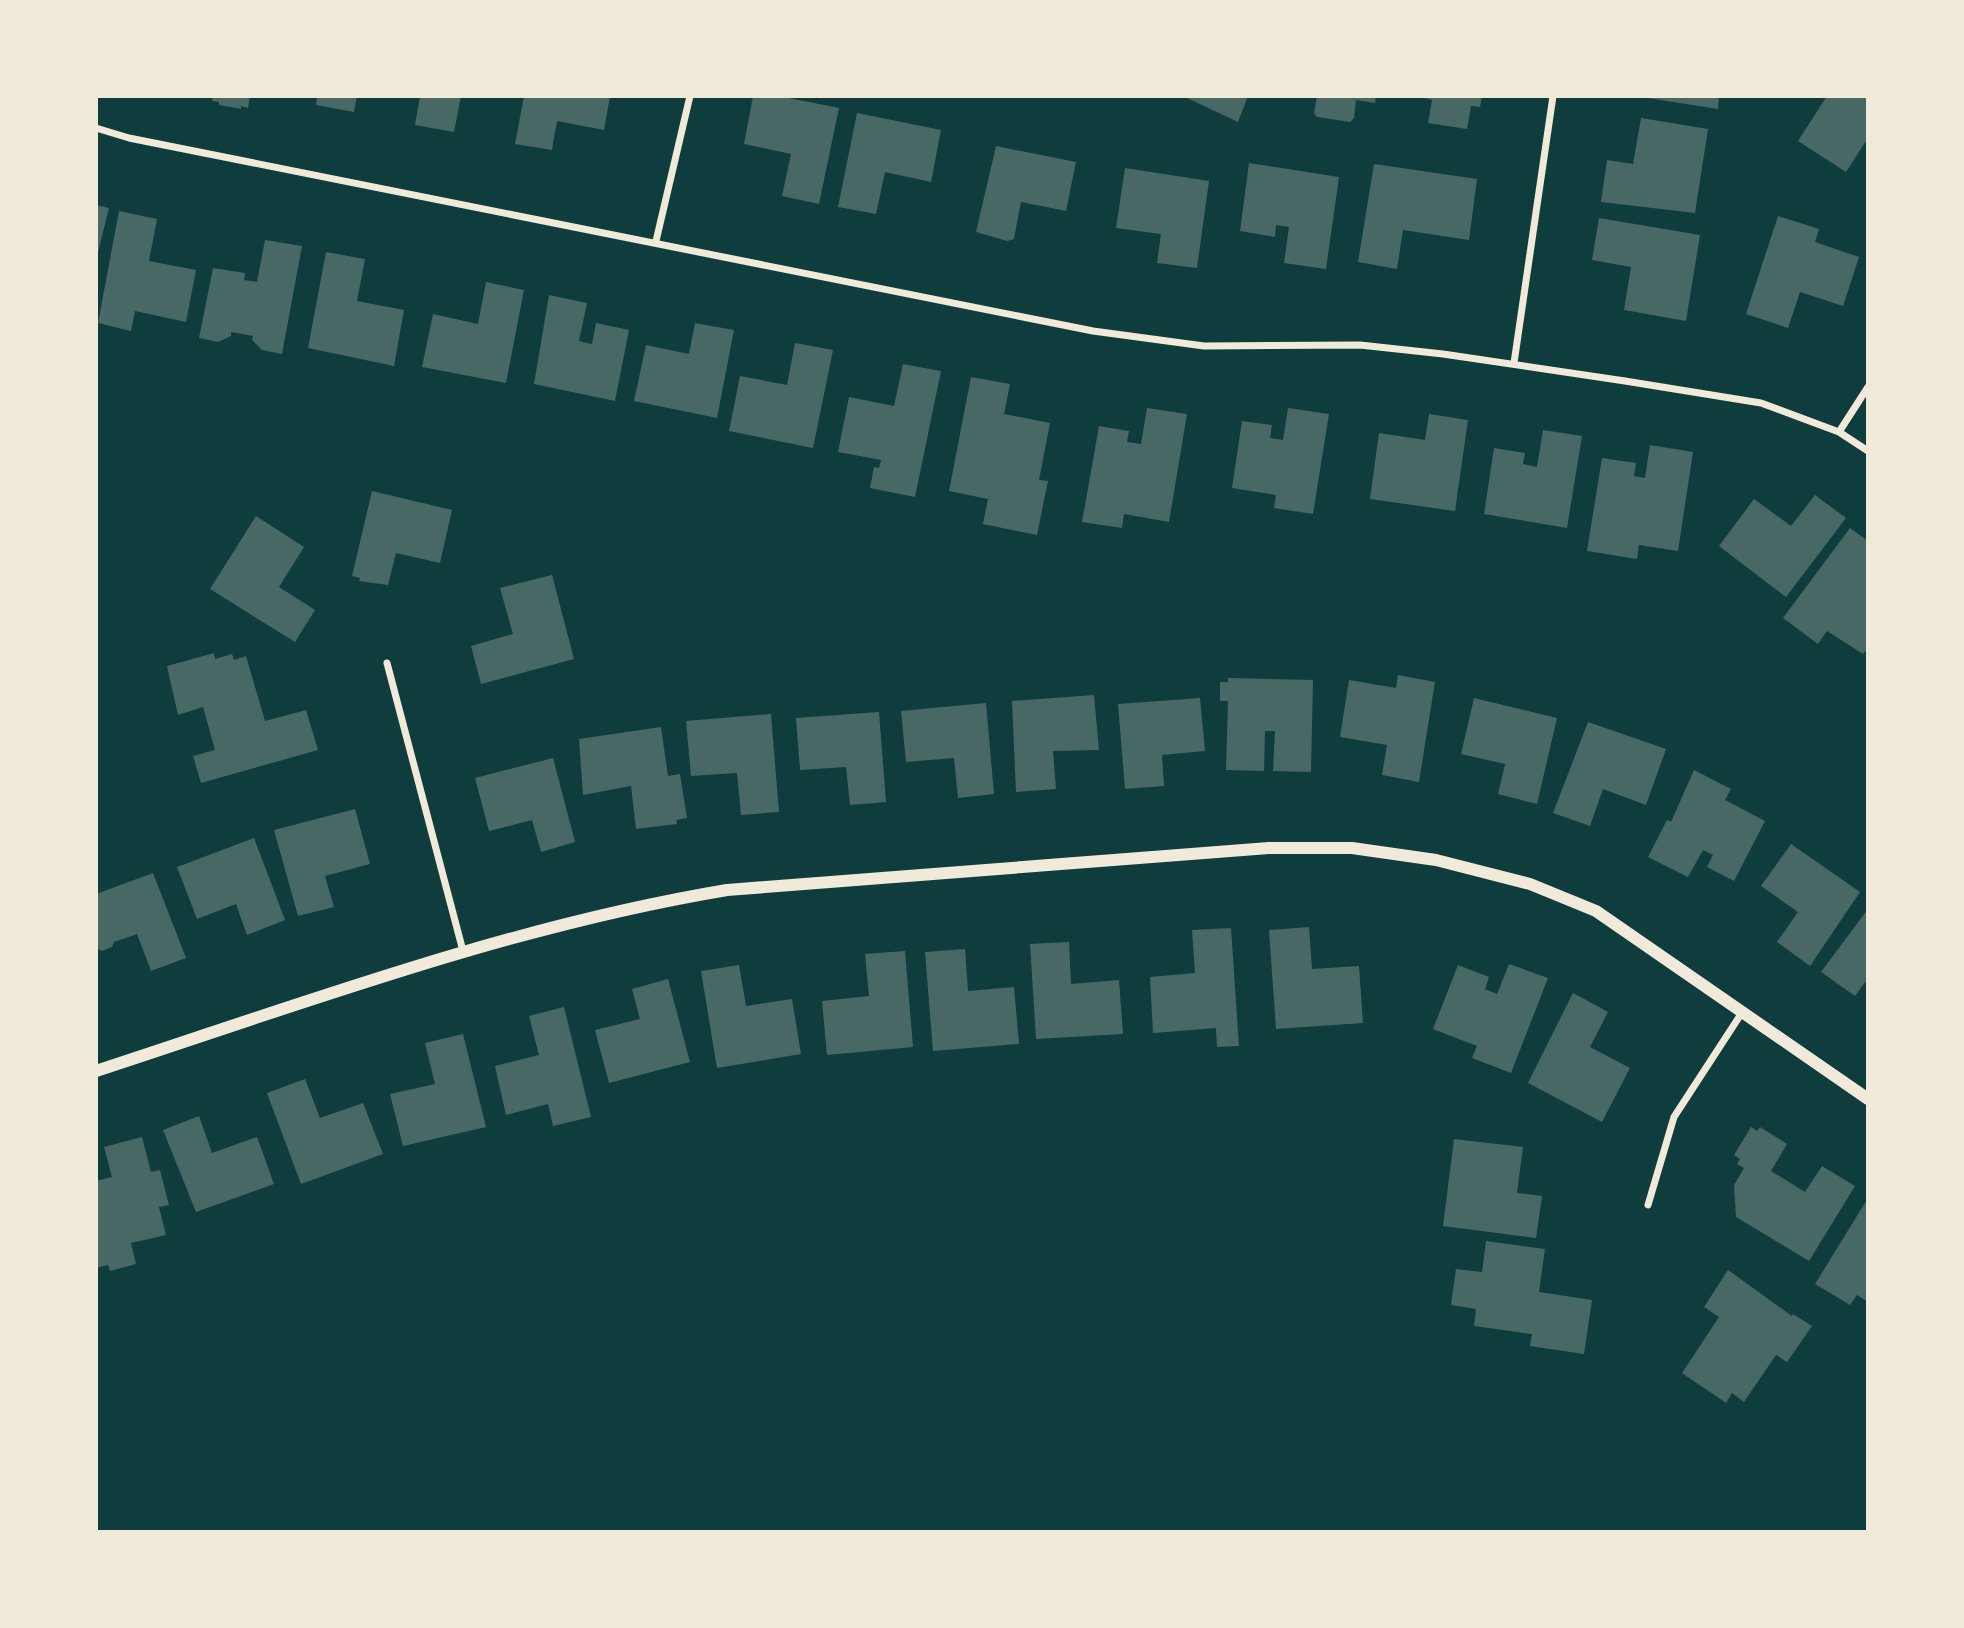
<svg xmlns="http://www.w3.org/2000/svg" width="1964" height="1628" font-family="Rubik,sans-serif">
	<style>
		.building { fill: #486865 }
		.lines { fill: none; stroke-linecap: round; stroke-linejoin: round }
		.minor { stroke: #f1e9da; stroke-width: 7 }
		.tertiary { stroke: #f1e9da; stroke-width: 12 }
	</style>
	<rect width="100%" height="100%" fill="#0f3d3e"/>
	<path class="building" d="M213 96H250L248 108 241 106V109L219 105V102L212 101Z
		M317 96H357L354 112 316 105Z
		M420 96H461L454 132 415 125Z
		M524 96H610L604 130 557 121 552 150 515 144Z
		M753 96H779L839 108 819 204 782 196 791 154 744 144Z
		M1183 96H1248L1238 122Z
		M1317 96H1376L1375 103 1356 100 1354 118 1350 122 1317 117 1314 113Z
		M1415 96H1482L1480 107 1471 106 1467 129 1428 123 1432 100Z
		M1635 96H1719L1718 109Z
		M1827 96H1868V138L1846 172 1798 141Z
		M857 113 941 130 931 182 885 172 876 214 838 207Z
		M1641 118 1708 129 1695 213 1601 202 1607 160 1633 164Z
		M996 146 1076 162 1066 211 1021 202 1014 239 1007 241 976 232Z
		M1249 163 1339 177 1326 269 1284 263 1289 227 1276 225 1275 237 1240 231Z
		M1374 164 1477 179 1469 240 1403 230 1397 269 1358 262Z
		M1125 168 1209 181 1197 268 1157 263 1161 234 1116 228Z
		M96 205 109 208 97 256H96Z
		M119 211 157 219 149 261 196 270 186 322 135 311 131 331 98 323Z
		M1778 216 1819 229 1815 242 1859 257 1843 306 1800 292 1788 328 1746 314Z
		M1599 218 1700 235 1686 321 1624 310 1631 267 1592 260Z
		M265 240 302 246 282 354 262 350 252 340 253 336 231 332V336L218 342 199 338 213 268 245 273 244 280 257 282Z
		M326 252 365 259 357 301 404 310 394 366 308 348Z
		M486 282 524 290 506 383 422 367 433 314 478 324Z
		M549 295 587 303 579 341 592 344 596 323 629 330 615 401 534 384Z
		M695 323 734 330 717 418 634 401 646 345 689 354Z
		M795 343 833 350 813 448 729 431 740 376 787 385Z
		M903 364 941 371 915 497 870 488 874 467 879 468 881 460 838 452 849 397 894 406Z
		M971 377 1010 384 1004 414 1050 423 1039 480 1048 481 1037 535 983 524 988 499 949 491Z
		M1147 408 1187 414 1169 522 1124 514 1122 528 1082 522 1099 426 1129 431 1127 442 1141 444Z
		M1288 408 1329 414 1313 514 1274 508 1276 495 1232 488 1242 421 1272 425 1270 438 1283 440Z
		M1429 414 1468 420 1455 511 1370 499 1379 433 1425 440Z
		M1543 430 1582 436 1567 528 1484 514 1494 448 1525 453 1523 464 1537 467Z
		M1650 445 1693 452 1678 551 1639 545 1637 559 1587 551 1602 458 1636 463 1634 476 1645 478Z
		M372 491 452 510 440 563 396 553 388 585 359 581 360 578 352 576Z
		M1815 495 1846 518 1786 597 1719 546 1754 499 1791 526Z
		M256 516 304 547 279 587 315 610 295 642 210 589Z
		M1850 528 1868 541V648L1863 654 1827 631 1818 644 1783 618Z
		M552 575 574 659 481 684 471 646 513 634 500 588Z
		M214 653 215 659 232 654 234 660 246 656 265 721 306 710 318 750 201 783 193 756 215 750 203 707 178 715 167 666Z
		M1398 675 1435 682 1419 782 1382 775 1387 745 1340 737 1349 680 1396 688Z
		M1228 678 1313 680 1311 772 1273 771 1275 731H1265L1264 771 1226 770 1228 701H1220V682H1228Z
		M1094 695 1099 750 1053 751 1056 789 1016 792 1012 701Z
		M1200 698 1205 751 1162 755 1164 786 1125 789 1118 704Z
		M1474 698 1557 718 1537 804 1498 794 1505 764 1461 754Z
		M986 703 994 794 958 798 954 758 906 762 901 711Z
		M879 712 886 802 850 805 846 767 800 770 796 718Z
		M771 714 779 812 741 815 737 773 691 776 686 721Z
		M1588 722 1666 749 1646 805 1603 789 1590 826 1553 813Z
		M661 727 668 776 680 774 687 818 676 820 677 824 636 829 631 786 583 795 579 739Z
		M553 758 575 842 541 852 532 820 489 831 475 778Z
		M1694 770 1731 789 1725 800 1765 821 1734 881 1707 867 1713 855 1703 850 1688 877 1648 857 1667 820 1671 822Z
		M355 809 370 864 325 876 334 907 298 916 274 830Z
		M254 838 285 920 247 935 236 904 197 919 177 867Z
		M1791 844 1860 892 1810 966 1777 942 1798 912 1761 886Z
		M153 873 186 958 151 971 137 934 114 942 112 947 102 951 96 948V894Z
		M1868 909V978L1855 996 1821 972Z
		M1309 927 1312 969 1359 966 1363 1023 1276 1029 1269 930Z
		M1231 928 1239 1046 1217 1047 1216 1028 1153 1033 1150 977 1195 973 1192 930Z
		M1069 942 1071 984 1119 980 1123 1034 1036 1039 1030 944Z
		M965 949 968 991 1014 987 1019 1044 933 1051 925 952Z
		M905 951 913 1047 827 1055 822 1001 869 996 865 954Z
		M1509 964 1548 978 1511 1073 1472 1058 1477 1046 1433 1029 1458 965 1489 977 1485 989 1497 994Z
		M739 965 746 1006 792 999 801 1054 717 1068 701 971Z
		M668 979 690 1062 609 1083 595 1030 640 1019 632 989Z
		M1573 993 1608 1012 1590 1047 1630 1068 1602 1122 1528 1083Z
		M564 1007 591 1117 553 1126 548 1104 506 1115 495 1066 539 1055 529 1016Z
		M463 1034 486 1127 403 1146 390 1094 435 1084 425 1043Z
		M305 1079 320 1118 363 1103 383 1154 301 1184 267 1093Z
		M199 1116 212 1153 257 1137 274 1184 196 1212 163 1130Z
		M1751 1127 1757 1131 1760 1127 1787 1144 1771 1171 1805 1192 1822 1166 1855 1186 1809 1261 1736 1217 1734 1185 1744 1168 1737 1164 1740 1159 1734 1155Z
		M142 1137 151 1172 160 1170 169 1205 159 1207 166 1235 131 1243 136 1264 110 1271 108 1265 96 1268V1181L112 1177 104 1147Z
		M1454 1139 1523 1147 1517 1193 1542 1196 1536 1238 1443 1226Z
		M1868 1198V1302L1857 1295 1850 1305 1815 1284Z
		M1486 1241 1545 1249 1539 1292 1592 1300 1584 1354 1530 1346 1532 1334 1474 1326 1476 1309 1451 1305 1456 1269 1482 1272Z
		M1728 1270 1792 1316 1793 1314 1812 1326 1787 1362 1776 1355 1744 1402 1732 1393 1726 1403 1682 1373 1719 1317 1704 1307Z"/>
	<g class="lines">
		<path class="minor" d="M96 128 129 138 1093 331 1204 346 1360 345 1443 354 1625 381 1761 403 1839 432 1868 451
			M656 241 690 96
			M1514 363 1553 96
			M1839 432 1868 387
			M387 663 463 951
			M1648 1205 1674 1117 1743 1011"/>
		<path class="tertiary" d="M96 1071C304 1003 511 926 727 890L1269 848H1352L1436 860 1530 884 1596 911 1868 1099"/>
	</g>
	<rect width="1964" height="1628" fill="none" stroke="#f1e9da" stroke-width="196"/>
</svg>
